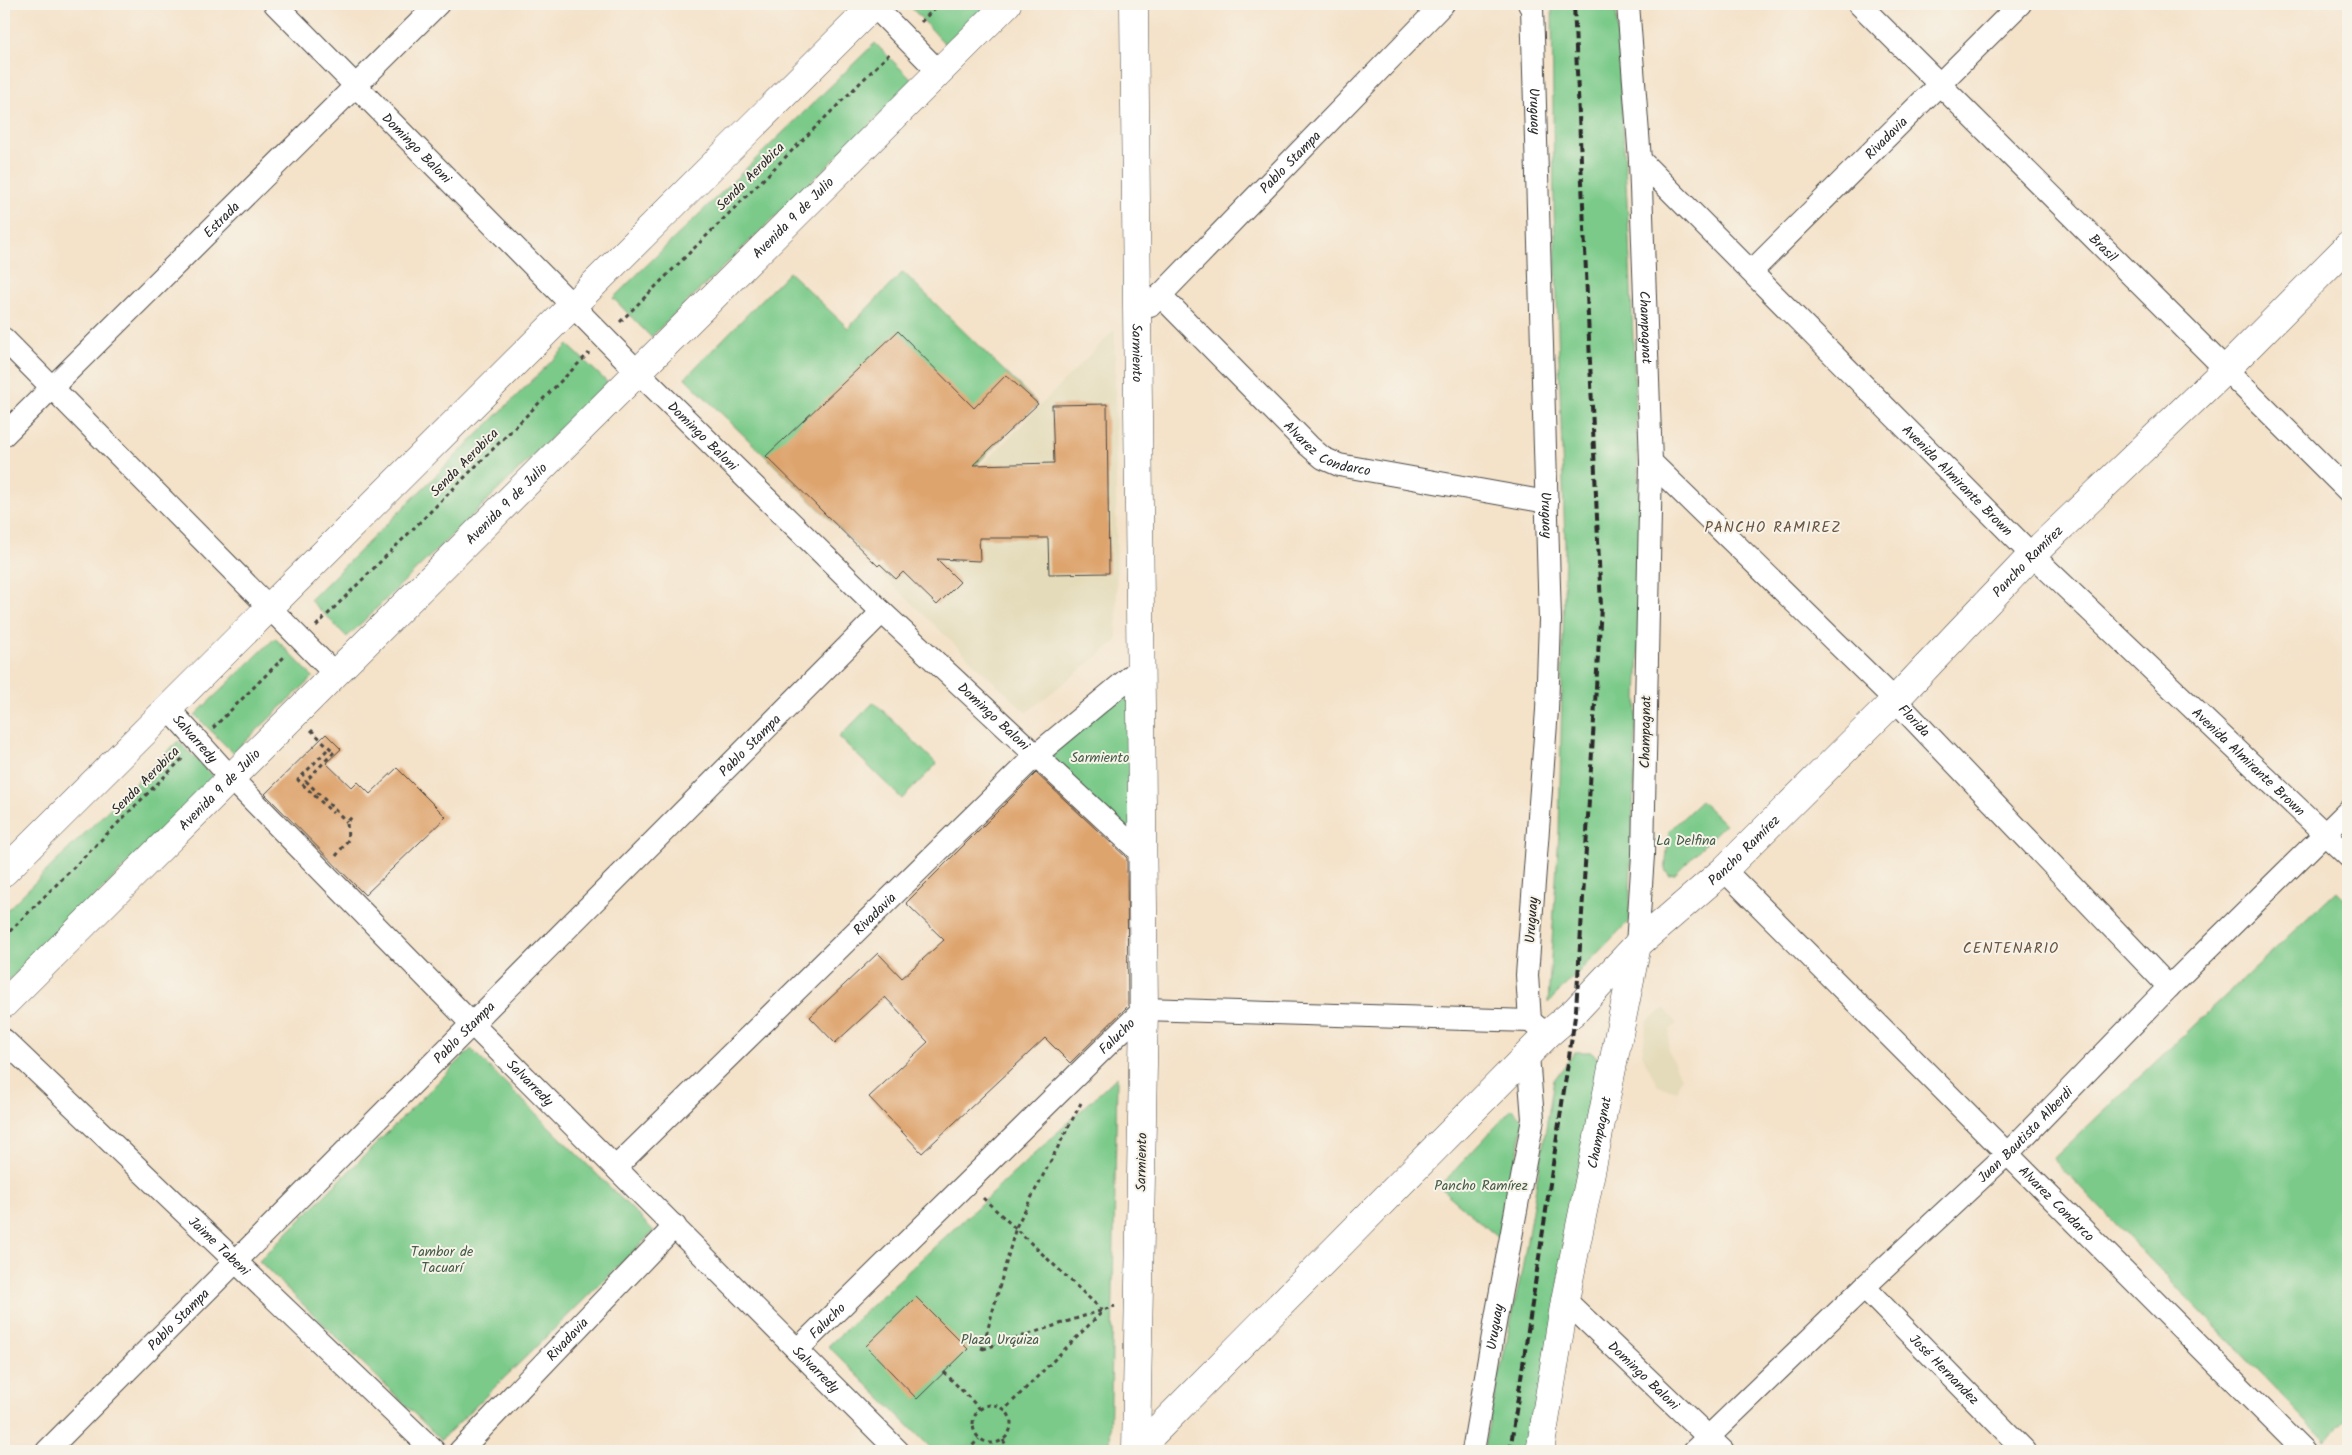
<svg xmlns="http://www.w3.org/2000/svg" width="2352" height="1455" font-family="Kalam,sans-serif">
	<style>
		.built { fill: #e4dbba }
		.green { fill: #7bca8a; stroke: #537a5a }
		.building { fill: #dea46e }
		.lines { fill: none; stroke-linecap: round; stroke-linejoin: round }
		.minor-casing { stroke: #494643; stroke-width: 24 }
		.tertiary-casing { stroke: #494643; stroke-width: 29 }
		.secondary-casing { stroke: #494643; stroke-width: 29 }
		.path { stroke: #494643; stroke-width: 3; stroke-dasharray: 4 4; stroke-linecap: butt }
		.minor { stroke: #fff; stroke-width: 22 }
		.tertiary { stroke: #fff; stroke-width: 28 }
		.secondary { stroke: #fff; stroke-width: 28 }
		.rail { stroke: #2b2b2b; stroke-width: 4; stroke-dasharray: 8 4; stroke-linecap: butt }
		.labels { text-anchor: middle; stroke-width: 4; stroke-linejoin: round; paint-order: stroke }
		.street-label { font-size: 14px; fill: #2b2b2b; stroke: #f7f3e8 }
		.park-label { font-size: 14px; fill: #435b48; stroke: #f7f3e8 }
		.neighbourhood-label { font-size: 15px; letter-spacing: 1px; fill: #6a5542; stroke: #f7f3e8 }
	</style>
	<rect width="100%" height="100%" fill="#f7f3e8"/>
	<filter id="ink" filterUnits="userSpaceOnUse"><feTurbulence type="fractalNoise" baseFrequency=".02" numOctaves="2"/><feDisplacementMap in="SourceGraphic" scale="10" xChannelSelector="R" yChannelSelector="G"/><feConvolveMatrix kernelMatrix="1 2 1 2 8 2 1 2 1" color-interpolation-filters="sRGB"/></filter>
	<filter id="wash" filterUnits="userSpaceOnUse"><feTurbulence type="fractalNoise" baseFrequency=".0096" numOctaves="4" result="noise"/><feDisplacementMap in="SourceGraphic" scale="20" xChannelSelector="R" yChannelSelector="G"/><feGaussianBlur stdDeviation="1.12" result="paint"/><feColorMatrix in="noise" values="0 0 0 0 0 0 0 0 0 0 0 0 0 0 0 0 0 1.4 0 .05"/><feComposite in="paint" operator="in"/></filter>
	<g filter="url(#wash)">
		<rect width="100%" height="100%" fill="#f4e2c9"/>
		<path class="built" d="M1115 329 1117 641 1026 713 878 571Z
			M1665 1008 1677 1024 1670 1030 1668 1050 1681 1078 1678 1091 1658 1086 1642 1055 1647 1021Z"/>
		<path class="green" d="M908 4H988L946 45Z
			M1552 4H1616L1629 238 1642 563 1629 921 1548 1003 1559 833 1565 544 1554 208Z
			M875 43 914 82 651 337 613 298Z
			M789 272 848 328 903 272 1038 404 1003 437 878 566 685 378Z
			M568 345 608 383 347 637 310 600Z
			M275 638 313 677 233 753 195 715Z
			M1138 676 1139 844 1044 756Z
			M874 702 937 764 902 799 839 737Z
			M178 741 215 778 4 986V913Z
			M1701 801 1725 824 1675 874 1669 875 1665 870 1669 831Z
			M2336 891 2348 903V1418L2325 1440 2053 1159Z
			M471 1049 654 1231 441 1440 259 1261Z
			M1575 1052H1592L1606 1067 1535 1451H1483L1522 1270 1554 1080Z
			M1117 1077 1110 1451H934L828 1346Z
			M1512 1109 1524 1121 1500 1239 1439 1187Z"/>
		<g id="blocks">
			<path class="building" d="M898 331 974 408 1006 375 1038 404 973 465 1054 463 1052 405 1107 404 1109 573 1049 574 1048 538H979L980 561 937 559 960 582 937 605 903 572 896 579 880 564 878 566 766 456Z
				M326 734 341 749 326 763 352 788 358 782 370 794 397 768 446 817 365 895 265 794Z
				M1036 773 1127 858 1128 1006 1070 1063 1045 1038 922 1153 869 1097 928 1042 885 997 835 1043 810 1017 878 953 902 978 944 940 906 903Z
				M916 1297 968 1349 917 1399 866 1346Z"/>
		</g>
	</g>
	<g filter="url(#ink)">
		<use href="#blocks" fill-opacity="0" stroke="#494643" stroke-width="1"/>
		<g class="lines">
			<g class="minor-casing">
				<g id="minor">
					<path id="s1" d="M275 4 638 372 882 612 1143 855"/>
					<path d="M872 4 939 72"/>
					<path id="s2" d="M1529 4 1532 9 1533 37 1550 620 1547 710 1527 975 1530 1021"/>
					<path id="s3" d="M1628 4 1640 160 1651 462 1643 855 1637 945"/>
					<path id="s4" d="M1859 4 2348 491"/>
					<path id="s5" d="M1640 160 2032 555 2348 856"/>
					<path id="s6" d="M1752 271 2020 4"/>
					<path id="s7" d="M1160 295 1309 446 1323 458 1339 465 1547 502"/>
					<path id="s8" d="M1150 306 1443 4"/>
					<path d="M4 339 335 674"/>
					<path id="s9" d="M4 435 438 4"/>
					<path id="s10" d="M1651 462 1895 700 2169 987"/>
					<path id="s11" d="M168 708 231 778 472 1024 898 1451"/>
					<path id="s12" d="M1724 870 2304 1451"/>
					<path id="s13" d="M4 1040 434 1451"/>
					<path id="s14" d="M616 1167 1036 755 1142 667"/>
					<path id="s15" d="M1864 1287 2025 1451"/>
					<path id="s16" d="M1565 1300 1723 1451"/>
					<path id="s17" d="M797 1350 1144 1009 1530 1021 1541 1030"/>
					<path id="s18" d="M47 1451 882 612"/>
					<path id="s19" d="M460 1451 675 1226"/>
					<path id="s20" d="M1473 1451 1497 1312 1533 1119 1528 1055"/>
					<path id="s21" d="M1694 1451 1864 1287 2007 1154 2169 987 2348 811"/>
				</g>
			</g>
			<g class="tertiary-casing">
				<g id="tertiary">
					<path id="s22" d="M1134 4 1144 1009 1136 1451"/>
					<path id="s23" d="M1136 1451 1547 1035 1576 1010 1637 945 1724 870 1895 700 2032 555 2226 369 2348 246"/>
					<path id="s24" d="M1540 1451 1565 1300 1637 945"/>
				</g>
			</g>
			<g class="secondary-casing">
				<g id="secondary">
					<path d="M4 872 875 4"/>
					<path id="s25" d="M4 1004 1007 4"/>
				</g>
			</g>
			<path class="path" d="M921 22 939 4
				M620 322 890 53
				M316 626 589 353
				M213 728 286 655
				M311 730 334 752 306 781 347 822
				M327 750 298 780 333 813
				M336 856 348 840 347 822 352 817
				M4 937 184 757
				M983 1198 1103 1311 1004 1410
				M983 1349 1115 1306
				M982 1350 1016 1227 1081 1103
				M944 1372 980 1409
				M973 1424a19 19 0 1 1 38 0a19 19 0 1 1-38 0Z
				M1003 1440 1010 1451
				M967 1451 979 1439"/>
			<use href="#minor" class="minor"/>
			<use href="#tertiary" class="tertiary"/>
			<use href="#secondary" class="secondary"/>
			<path class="rail" d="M1510 1451 1576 1010 1601 607 1574 4"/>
		</g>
	</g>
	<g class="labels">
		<g class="street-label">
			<text dy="5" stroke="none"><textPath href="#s2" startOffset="108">Uruguay</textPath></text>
			<text dy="5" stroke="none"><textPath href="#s6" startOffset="189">Rivadavia</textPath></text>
			<text dy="5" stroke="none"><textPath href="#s1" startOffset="202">Domingo Baloni</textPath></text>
			<text dy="5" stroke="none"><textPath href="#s8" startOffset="201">Pablo Stampa</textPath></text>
			<text transform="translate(750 176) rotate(-45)" y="5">Senda Aerobica</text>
			<text dy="5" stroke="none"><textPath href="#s25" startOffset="1114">Avenida 9 de Julio</textPath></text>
			<text dy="5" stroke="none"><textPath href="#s9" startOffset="306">Estrada</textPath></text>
			<text dy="5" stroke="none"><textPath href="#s4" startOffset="345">Brasil</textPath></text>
			<text dy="5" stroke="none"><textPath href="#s3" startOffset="324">Champagnat</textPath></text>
			<text dy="5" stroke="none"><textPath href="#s22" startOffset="349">Sarmiento</textPath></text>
			<text dy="5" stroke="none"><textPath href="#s1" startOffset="608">Domingo Baloni</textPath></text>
			<text dy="5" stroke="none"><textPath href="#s7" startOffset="230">Alvarez Condarco</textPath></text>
			<text transform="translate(464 462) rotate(-45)" y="5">Senda Aerobica</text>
			<text dy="5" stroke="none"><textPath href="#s5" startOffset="451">Avenida Almirante Brown</textPath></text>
			<text dy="5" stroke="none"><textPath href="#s25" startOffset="709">Avenida 9 de Julio</textPath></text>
			<text dy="5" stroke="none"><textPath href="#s2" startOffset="512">Uruguay</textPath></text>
			<text dy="5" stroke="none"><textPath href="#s23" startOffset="1260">Pancho Ramírez</textPath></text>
			<text dy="5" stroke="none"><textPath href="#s1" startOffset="1012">Domingo Baloni</textPath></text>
			<text dy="5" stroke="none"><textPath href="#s10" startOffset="369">Florida</textPath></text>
			<text transform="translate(1645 732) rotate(-89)" y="5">Champagnat</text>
			<text dy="5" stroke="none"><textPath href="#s11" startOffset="41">Salvarredy</textPath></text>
			<text dy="5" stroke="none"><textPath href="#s18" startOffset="996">Pablo Stampa</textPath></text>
			<text dy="5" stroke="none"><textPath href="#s5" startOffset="856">Avenida Almirante Brown</textPath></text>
			<text transform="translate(145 780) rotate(-45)" y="5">Senda Aerobica</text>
			<text dy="5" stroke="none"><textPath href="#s25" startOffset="304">Avenida 9 de Julio</textPath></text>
			<text dy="5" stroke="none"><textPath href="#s23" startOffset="855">Pancho Ramírez</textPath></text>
			<text dy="5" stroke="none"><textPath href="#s14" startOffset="362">Rivadavia</textPath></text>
			<text transform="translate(1531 920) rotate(-86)" y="5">Uruguay</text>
			<text dy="5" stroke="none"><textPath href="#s18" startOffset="591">Pablo Stampa</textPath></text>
			<text dy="5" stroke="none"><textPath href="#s17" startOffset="448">Falucho</textPath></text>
			<text dy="5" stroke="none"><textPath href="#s11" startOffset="521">Salvarredy</textPath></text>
			<text dy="5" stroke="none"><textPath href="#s24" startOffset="324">Champagnat</textPath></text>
			<text dy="5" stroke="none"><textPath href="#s21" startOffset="458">Juan Bautista Alberdi</textPath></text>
			<text transform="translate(1141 1162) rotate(-89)" y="5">Sarmiento</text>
			<text dy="5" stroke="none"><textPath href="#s12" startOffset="471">Alvarez Condarco</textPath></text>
			<text dy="5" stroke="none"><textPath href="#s13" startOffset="298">Jaime Tabeni</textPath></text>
			<text dy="5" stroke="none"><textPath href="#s18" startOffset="186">Pablo Stampa</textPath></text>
			<text dy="5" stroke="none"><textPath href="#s17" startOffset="42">Falucho</textPath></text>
			<text dy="5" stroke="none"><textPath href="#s20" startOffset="126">Uruguay</textPath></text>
			<text dy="5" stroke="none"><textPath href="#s19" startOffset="155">Rivadavia</textPath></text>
			<text dy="5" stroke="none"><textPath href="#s11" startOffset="926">Salvarredy</textPath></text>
			<text dy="5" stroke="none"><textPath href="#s15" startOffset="115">José Hernandez</textPath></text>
			<text dy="5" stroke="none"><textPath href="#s16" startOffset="109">Domingo Baloni</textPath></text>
		</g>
		<g class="park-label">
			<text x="1100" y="762">Sarmiento</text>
			<text x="1686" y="845">La Delfina</text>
			<text x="1481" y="1190">Pancho Ramírez</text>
			<text x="442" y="1256">Tambor de<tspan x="442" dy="16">Tacuarí</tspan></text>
			<text x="1000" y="1344">Plaza Urquiza</text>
		</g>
		<g class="neighbourhood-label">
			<text x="1773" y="532">PANCHO RAMIREZ</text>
			<text x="2011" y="953">CENTENARIO</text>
		</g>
	</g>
	<rect width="2352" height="1455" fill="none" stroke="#f7f3e8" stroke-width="20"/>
</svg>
